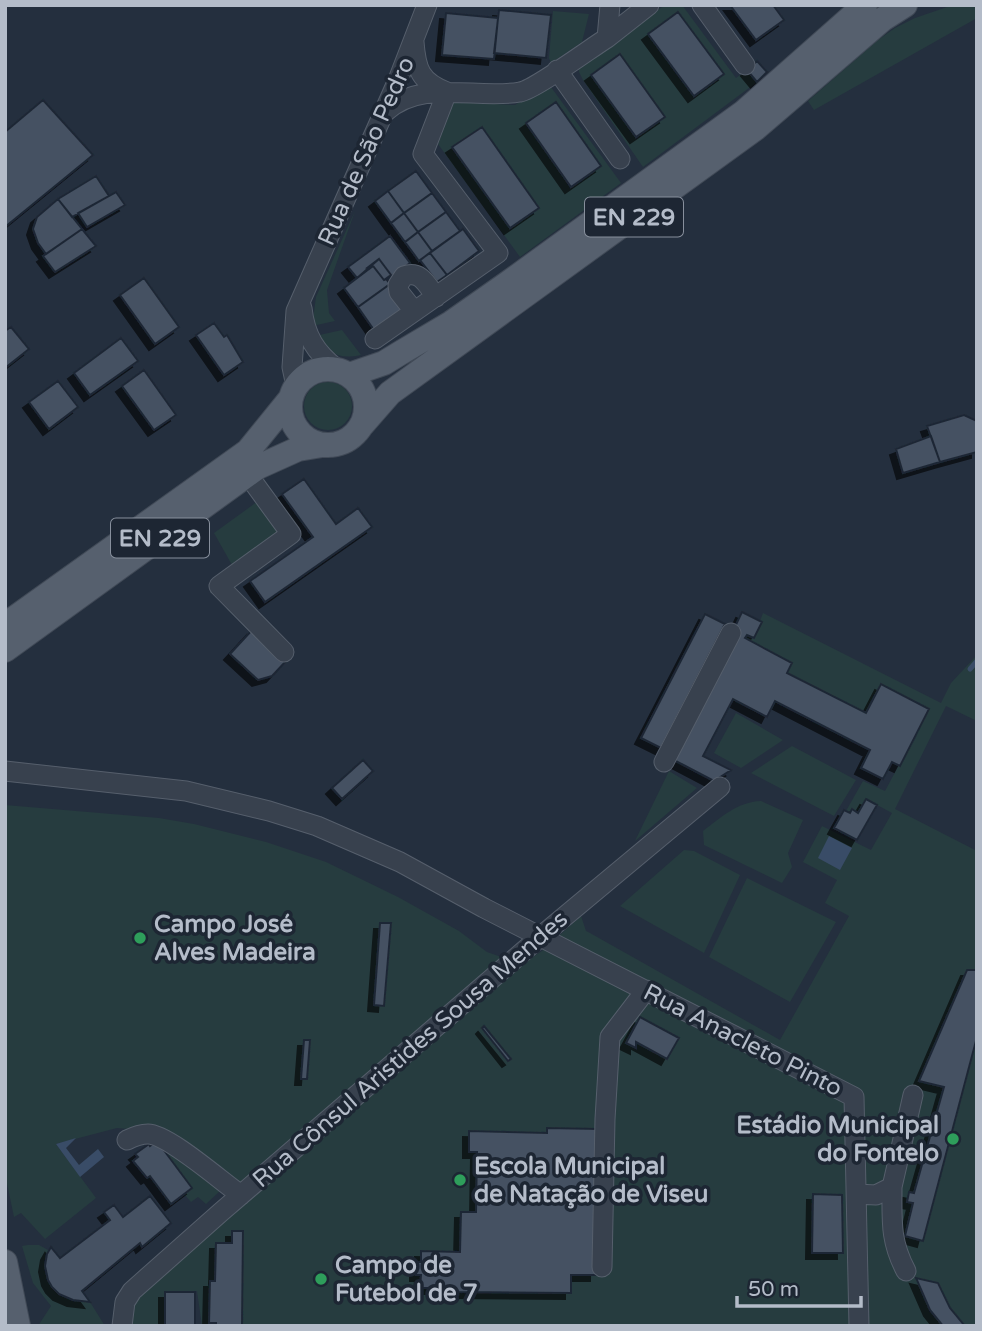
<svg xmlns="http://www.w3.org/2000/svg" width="982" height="1331" font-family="'Varela Round',sans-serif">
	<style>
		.green { fill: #263c3f }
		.water { fill: #394c67 }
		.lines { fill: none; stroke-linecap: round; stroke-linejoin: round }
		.stream { stroke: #394c67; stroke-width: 5 }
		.building { fill: #455162; stroke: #1f2835; stroke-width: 2; filter: url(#shadow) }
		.minor-casing { stroke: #565f6c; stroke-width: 21 }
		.major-casing { stroke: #414a57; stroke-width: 26 }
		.minor { stroke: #38414e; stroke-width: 19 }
		.major { stroke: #56606e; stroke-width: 24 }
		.leisure-dot { fill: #2e9e5b; stroke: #1d2633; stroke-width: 2.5 }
		.labels { text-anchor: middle; stroke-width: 7; stroke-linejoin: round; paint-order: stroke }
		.shield { fill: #1d2633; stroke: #878f9c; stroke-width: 2 }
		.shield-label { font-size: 23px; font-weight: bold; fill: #b4bcc9 }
		.street-label { font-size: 24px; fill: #b4bcc9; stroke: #1d2633 }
		.poi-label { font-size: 24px; font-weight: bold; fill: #b4bcc9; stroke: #1d2633; text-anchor: start }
	</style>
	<defs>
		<filter id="shadow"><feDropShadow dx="-6" dy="6" stdDeviation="0" flood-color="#0009"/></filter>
	</defs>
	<rect width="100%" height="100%" fill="#242f3e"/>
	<path class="green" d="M665 5H682L736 78 747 70 757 82 643 167 583 80 579 72V66Z
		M953 5H977V18L814 110 808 101 878 40 895 28 915 18Z
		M553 11 589 14 582 42 551 63 549 58Z
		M548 83 621 183 520 257 438 144 454 102 515 105Z
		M355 211 327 290 329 313 335 321 312 326 316 297Z
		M342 330 361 355C336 360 332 353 315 336Z
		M304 406a24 24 0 1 1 48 0a24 24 0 1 1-48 0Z
		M261 499 282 530 232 565 214 533Z
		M763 613 941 703 951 683 977 655V721L946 706 895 809 977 851V1326H202L197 1291H164V1326H130L134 1302 241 1205 153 1131 117 1128 56 1144 96 1198 45 1239 21 1213 14 1217 5 1174V805L159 818 194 824 266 842 326 862 398 897 459 931 487 952 522 964 542 951 581 916 586 931 590 933 780 1040 849 916 825 903 837 880 803 862 822 826 871 850 892 813 866 799 858 813 853 810 850 813 846 811 863 781 885 791 929 709 881 684 866 713 787 673 792 663 745 638 747 635 754 638 762 622 760 621Z
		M736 713 783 740 741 768 714 753Z
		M792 746 856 780 834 816 751 773Z
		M669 771 697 788 635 841Z
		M761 801 803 820 788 853 792 867 782 883 704 845 703 831C722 817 737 802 761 801Z
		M684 850 694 851 740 875 704 953 620 906Z
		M747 878 836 922 790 1002 709 957Z
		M157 1141 220 1191 206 1204 198 1197 191 1202 184 1194 192 1188Z
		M28 1245H39L48 1250C39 1282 58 1302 90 1302L105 1326H38L51 1306 33 1283 22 1246Z"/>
	<path class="water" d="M829 836 852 848 840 870 818 858Z
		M76 1138 66 1148 79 1165 98 1149 104 1157 80 1177 56 1144Z"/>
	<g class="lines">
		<path class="stream" d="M970 669 977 661"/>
	</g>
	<path class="building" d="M730 5H773L784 20 756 40Z
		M499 10 551 15 546 58 494 53Z
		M678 12 724 74 694 96 648 34Z
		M446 13 498 18 494 59 442 55Z
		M620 54 665 117 636 137 591 75Z
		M757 61 767 72 757 82 747 70Z
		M43 100 93 155 5 227V132Z
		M556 102 601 166 571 187 526 123Z
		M482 127 539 208 510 228 452 147Z
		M416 171 432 193 404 213 388 191Z
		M96 176 109 196 72 217 58 199Z
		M388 191 404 213 391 223 375 201Z
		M116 192 125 205 87 227 78 213Z
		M432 193 446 212 418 232 404 213Z
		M58 199 82 229 46 254 38 243 33 229 37 217Z
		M446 212 460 231 432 251 418 232Z
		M404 213 418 232 405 242 391 223Z
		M82 229 96 246 55 272 43 256Z
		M463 229 479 251 447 275 430 253Z
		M418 232 432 251 419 261 405 242Z
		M390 236 410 263 387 280 391 275 379 259 357 278 348 267Z
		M430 253 447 275 437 282 420 260Z
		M379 259 391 275 384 280 373 266 369 269 367 268Z
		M373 266 384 280 386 279 390 284 358 307 344 288Z
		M144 278 179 327 155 344 120 295Z
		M390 284 402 309 374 330 358 307Z
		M214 323 224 337 227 335 243 362 224 375 196 335Z
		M11 327 29 349 5 368V331Z
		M121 338 138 361 90 395 74 373Z
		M144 370 176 415 154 430 122 386Z
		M58 381 78 407 49 429 29 402Z
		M964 415 977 421V452L940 462 927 426Z
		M931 436 940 462 903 473 896 449Z
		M304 479 336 524 358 508 372 527 265 602 250 581 313 537 282 494Z
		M742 612 762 622 754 638 747 635 745 638 792 663 787 673 866 713 881 684 929 709 900 766 892 762 883 779 861 768 870 750 775 701 767 717 733 699 703 756 731 770 714 781 672 759Z
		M705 614 725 624 661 748 641 738Z
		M253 629 287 660 272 676 258 680 230 654Z
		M363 760 373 771 342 799 332 788Z
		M866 799 877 805 857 840 834 828 844 810 850 813 852 809 858 813Z
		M380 923H391L384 1006 374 1005Z
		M967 970H977V1037L923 1241 905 1236 913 1203 907 1202 909 1192 914 1193 944 1087 919 1081Z
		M640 1017 679 1038 667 1059 636 1042V1048L626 1043Z
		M484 1026 511 1059 508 1061 482 1028Z
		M304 1040H310L307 1079H301Z
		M547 1128 599 1129 596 1275H571V1293L456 1292V1288H420L421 1275H416V1262H421V1251L460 1252 461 1212H476L477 1152H469V1131L547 1133Z
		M157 1141 192 1188 171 1204 150 1176 147 1178 133 1161 138 1157 135 1154 149 1144 150 1146Z
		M813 1194 842 1195 843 1253H812Z
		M150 1196 171 1223 142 1247 140 1243 82 1291 90 1302 73 1300 59 1294 52 1287 48 1280 45 1266 47 1254 51 1247 60 1258 110 1220 104 1212 114 1205 123 1217Z
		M232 1231H243L242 1326H216V1323H209L210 1281H215L216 1243H232Z
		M916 1278 938 1283 950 1308 965 1326H943L930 1310Z
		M165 1292H195V1326H165Z"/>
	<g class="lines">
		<g class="minor-casing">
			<path id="minor" d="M702 5 745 65
				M607 38 649 5
				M414 42C416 69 420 82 447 92
				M557 70 620 159
				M385 112C422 78 476 100 520 92 534 90 591 48 607 38L610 5
				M302 308C305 336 316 353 337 369
				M414 311 399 292 398 285 404 276C421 270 427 285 436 297
				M375 339 498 253 423 154 447 92
				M296 386 292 367 296 311 398 80 427 5
				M248 475 291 534 219 586 284 652
				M664 762 731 633
				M5 771 186 791 269 811 317 826 400 862 484 908 854 1097 859 1326
				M127 1140C133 1137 141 1134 148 1134 168 1134 222 1182 241 1195
				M892 1187C892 1221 890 1241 906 1271
				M857 1194 876 1195 892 1187 913 1095
				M602 1267 605 1119 610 1037 646 990
				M122 1326 125 1302 132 1291 221 1212 540 937 720 787"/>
		</g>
		<g class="major-casing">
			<path id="major" d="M290 407a38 38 0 1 1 76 0a38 38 0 1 1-76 0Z
				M349 375 384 363 402 352 451 323 508 283 744 112 865 5
				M362 425 390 393 756 128 883 19 905 5
				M5 625 248 451 291 398
				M5 650 258 467 298 449 322 445
				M5 1262 18 1326"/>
		</g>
		<use href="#minor" class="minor"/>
		<use href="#major" class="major"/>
	</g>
	<g class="leisure-dot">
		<circle cx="140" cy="938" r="7"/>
		<circle cx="953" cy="1139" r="7"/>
		<circle cx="460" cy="1180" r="7"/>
		<circle cx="321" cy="1279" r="7"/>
	</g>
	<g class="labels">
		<g class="shield">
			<rect x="585" y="197.5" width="98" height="39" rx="5"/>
			<rect x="111" y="518.5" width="98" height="39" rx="5"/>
		</g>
		<g class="shield-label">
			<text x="634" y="225">EN 229</text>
			<text x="160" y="546">EN 229</text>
		</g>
		<g class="street-label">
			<text transform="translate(366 151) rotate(-66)" y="8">Rua de São Pedro</text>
			<text transform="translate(743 1040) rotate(27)" y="8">Rua Anacleto Pinto</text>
			<text transform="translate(410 1049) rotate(-41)" y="8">Rua Cônsul Aristides Sousa Mendes</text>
		</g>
		<g class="poi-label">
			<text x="154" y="932">Campo José<tspan x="154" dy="28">Alves Madeira</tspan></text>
			<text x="939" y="1133" text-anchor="end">Estádio Municipal<tspan x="939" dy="28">do Fontelo</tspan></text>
			<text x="474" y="1174">Escola Municipal<tspan x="474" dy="28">de Natação de Viseu</tspan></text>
			<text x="335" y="1273">Campo de<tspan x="335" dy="28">Futebol de 7</tspan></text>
		</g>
	</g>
	<rect width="982" height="1331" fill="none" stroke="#b4bcc9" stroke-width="14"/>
	<path d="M737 1296v10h124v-10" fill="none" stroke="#b4bcc9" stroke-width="3.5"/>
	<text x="748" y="1296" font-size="21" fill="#b4bcc9" stroke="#1d2633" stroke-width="5" paint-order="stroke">50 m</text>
</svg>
